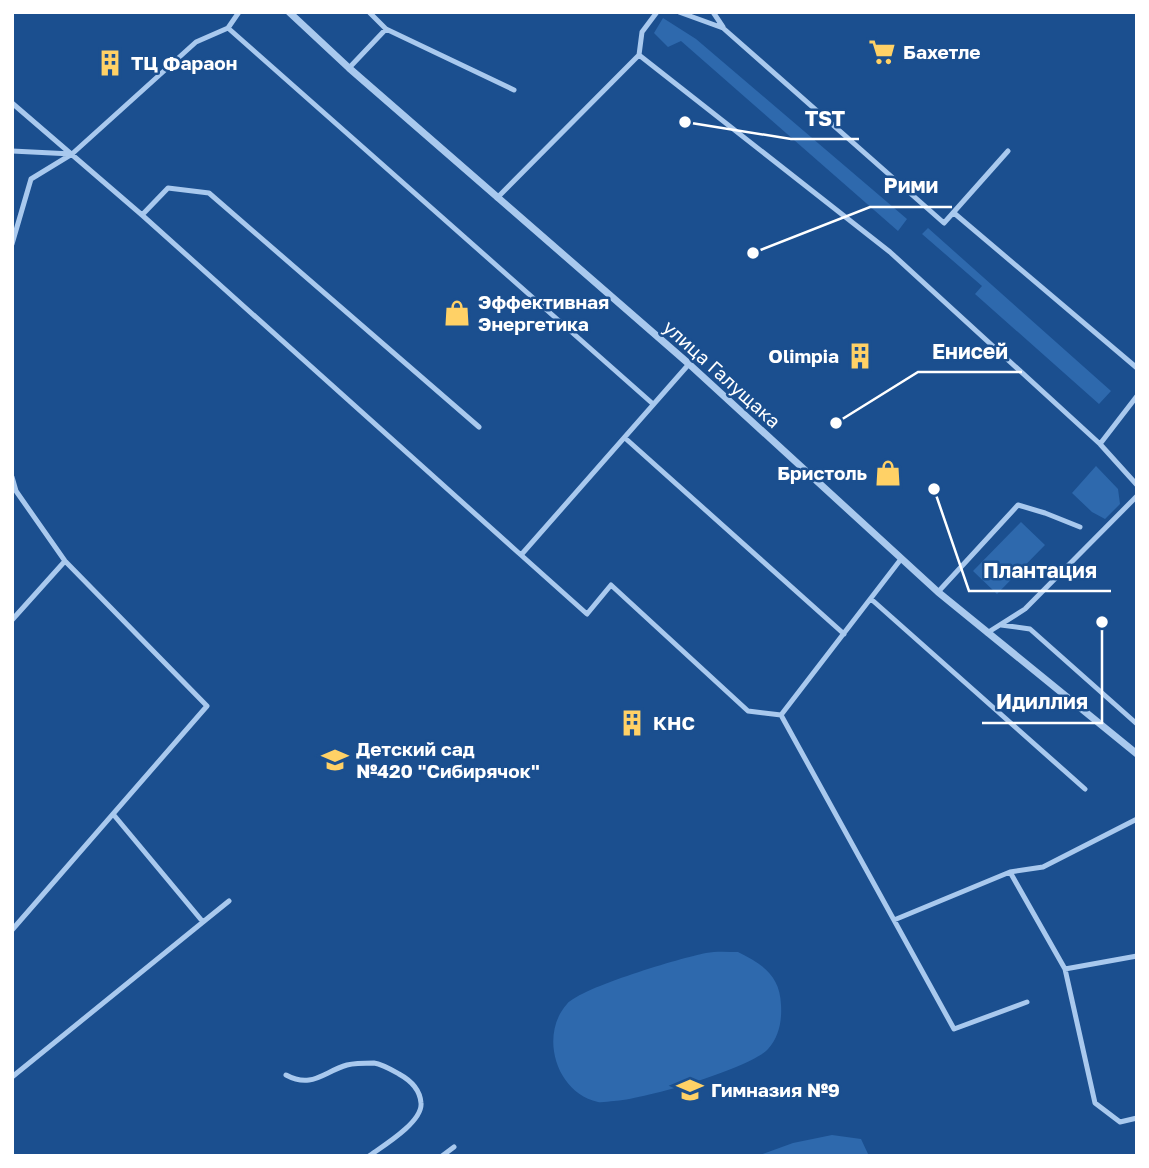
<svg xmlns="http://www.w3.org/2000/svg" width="1149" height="1168" font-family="'Golos Text',sans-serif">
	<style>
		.green { fill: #2e69ad }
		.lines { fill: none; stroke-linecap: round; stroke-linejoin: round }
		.service { stroke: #a9c9ee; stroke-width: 5 }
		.minor { stroke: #a9c9ee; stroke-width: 7 }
		.labels { text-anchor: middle; stroke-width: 5; stroke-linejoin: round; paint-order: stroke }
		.poi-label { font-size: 19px; font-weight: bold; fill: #fff; stroke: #1b4f8f; text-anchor: start }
		.street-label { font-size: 19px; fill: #fff; stroke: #1b4f8f }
		.leader { fill: none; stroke: #fff; stroke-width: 2.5 }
		.callout-dot { fill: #fff; stroke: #1b4f8f; stroke-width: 2.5 }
		.callout-label { font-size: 21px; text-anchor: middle; font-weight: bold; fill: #fff; stroke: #1b4f8f; stroke-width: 5; stroke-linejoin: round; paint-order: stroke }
	</style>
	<rect width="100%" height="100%" fill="#1b4f8f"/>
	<path class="green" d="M663 18 696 39 907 219 898 231 681 41 668 47 654 33Z
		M928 228 1111 391 1099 404 975 294 982 286 922 234Z
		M1096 466 1118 489 1120 504 1105 519 1092 512 1072 493Z
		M1021 522 1045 545 997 594 973 571Z
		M738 952C762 964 780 975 781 1005 782 1021 779 1037 768 1049 750 1069 641 1100 614 1101 609 1101 602 1103 598 1102 556 1093 539 1035 567 1004 582 987 681 958 706 953 716 951 728 952 738 952Z
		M832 1135 861 1139 869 1156H757L793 1143Z"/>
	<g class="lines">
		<path class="service" d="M369 12 386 29
			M679 12 723 28 944 223 1008 151
			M713 12 723 27
			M228 28 653 404
			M639 55 890 252 1100 444 1137 485
			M349 68 386 29 514 90
			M12 103 142 215 521 555 689 364
			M12 151 72 154
			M497 198 639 55 642 32 657 12
			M954 213 1137 368
			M142 215 168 188 209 193 479 427
			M12 244 31 179 72 154 196 42 228 28 239 12
			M625 438 844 634
			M1100 444 1137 396
			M12 477 16 491 65 561 207 706 12 930
			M521 555 587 614 611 585 748 711 781 715
			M901 559 781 715 954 1029 1027 1002
			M938 592 1018 505 1045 513 1080 527
			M871 599 1085 789
			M12 620 65 561
			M1001 625 1030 629 1137 724
			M987 633 1025 609 1137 496
			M1010 872 1043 867 1137 819
			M894 920 1010 872 1065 969 1095 1103 1120 1122 1137 1118
			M203 922 229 901
			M1065 969 1137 956
			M286 1075C312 1089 323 1072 347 1065 355 1063 367 1063 374 1063 382 1064 392 1070 399 1074 410 1080 420 1089 421 1103 423 1122 383 1146 369 1156
			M12 1077 203 922 113 814
			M442 1156 454 1147"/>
		<path class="minor" d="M289 12 349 68 689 364 938 592 1137 754"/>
	</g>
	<defs>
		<g id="supermarket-bare" transform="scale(2.1)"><path d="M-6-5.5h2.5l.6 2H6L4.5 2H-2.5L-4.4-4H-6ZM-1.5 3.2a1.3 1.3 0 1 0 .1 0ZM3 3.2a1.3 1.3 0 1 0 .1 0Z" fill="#ffd166" stroke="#1b4f8f" stroke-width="2.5" paint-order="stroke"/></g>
		<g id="building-bare" transform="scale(2.1)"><path d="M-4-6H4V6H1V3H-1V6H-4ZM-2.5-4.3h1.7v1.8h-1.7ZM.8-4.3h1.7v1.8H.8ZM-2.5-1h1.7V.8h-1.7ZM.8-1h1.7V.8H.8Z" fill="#ffd166" stroke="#1b4f8f" stroke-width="2.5" paint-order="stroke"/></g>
		<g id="shop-bare" transform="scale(2.1)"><path d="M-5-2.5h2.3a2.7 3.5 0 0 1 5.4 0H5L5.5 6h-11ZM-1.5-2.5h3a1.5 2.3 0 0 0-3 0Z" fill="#ffd166" stroke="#1b4f8f" stroke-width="2.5" paint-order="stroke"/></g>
		<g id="school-bare" transform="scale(2.1)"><path d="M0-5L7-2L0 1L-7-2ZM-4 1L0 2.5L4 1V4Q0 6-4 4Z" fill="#ffd166" stroke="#1b4f8f" stroke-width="2.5" paint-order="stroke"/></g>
	</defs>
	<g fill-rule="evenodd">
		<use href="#supermarket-bare" x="882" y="52"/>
		<use href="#building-bare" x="110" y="63"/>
		<use href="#shop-bare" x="457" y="313"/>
		<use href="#building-bare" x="860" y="356"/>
		<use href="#shop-bare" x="888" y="473"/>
		<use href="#building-bare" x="632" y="723"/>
		<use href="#school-bare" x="335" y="760"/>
		<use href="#school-bare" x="690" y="1090"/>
	</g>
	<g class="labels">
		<g class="poi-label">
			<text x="903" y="59">Бахетле</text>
			<text x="131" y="70">ТЦ Фараон</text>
			<text x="478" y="309">Эффективная<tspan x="478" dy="22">Энергетика</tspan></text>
			<text x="839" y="363" text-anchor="end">Olimpia</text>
			<text x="867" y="480" text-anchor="end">Бристоль</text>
			<text x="653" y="730">КНС</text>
			<text x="356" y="756">Детский сад<tspan x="356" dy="22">№420 "Сибирячок"</tspan></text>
			<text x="711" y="1097">Гимназия №9</text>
		</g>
		<g class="street-label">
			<text transform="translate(722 374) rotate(42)" y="7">улица Галущака</text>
		</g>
	</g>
	<path class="leader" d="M685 122L791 139H859M753 253L870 207H952M836 423L918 372H1022M934 489L969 591H1111M1102 622L1102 723H982"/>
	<g class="callout-dot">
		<circle cx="685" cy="122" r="7"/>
		<circle cx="753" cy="253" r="7"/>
		<circle cx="836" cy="423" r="7"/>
		<circle cx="934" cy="489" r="7"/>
		<circle cx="1102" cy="622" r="7"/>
	</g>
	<g class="callout-label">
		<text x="825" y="126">TST</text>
		<text x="911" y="193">Рими</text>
		<text x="970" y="359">Енисей</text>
		<text x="1040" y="578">Плантация</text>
		<text x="1042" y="709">Идиллия</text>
	</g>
	<rect width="1149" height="1168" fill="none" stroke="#ffffff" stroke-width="28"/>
</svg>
